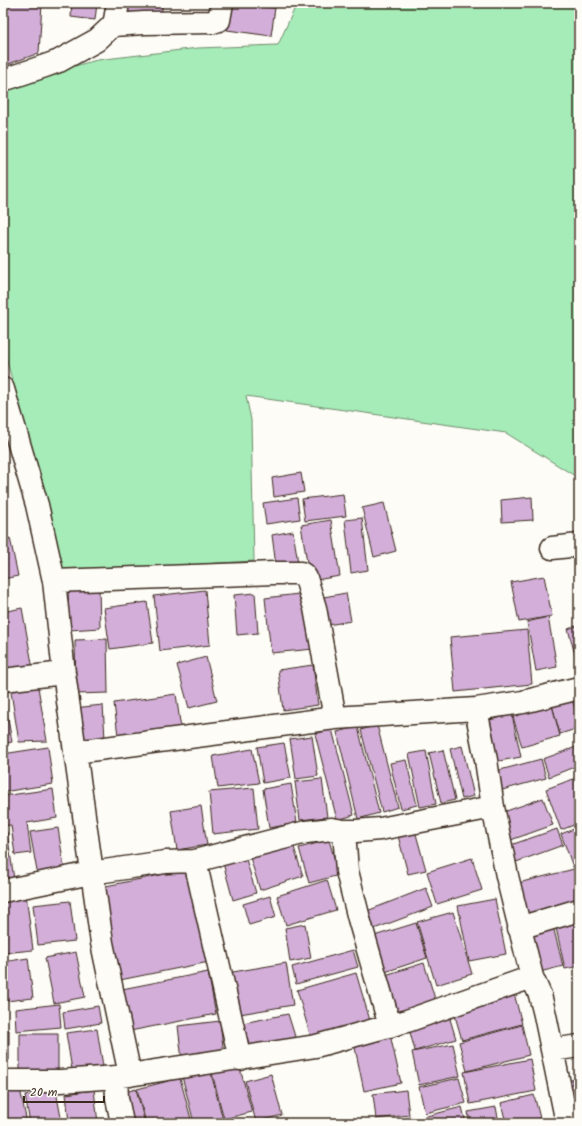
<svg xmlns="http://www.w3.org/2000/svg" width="582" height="1126" font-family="Kalam,sans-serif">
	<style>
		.green { fill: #a6ecb8; stroke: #708b6b }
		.building { fill: #d2aed8; stroke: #3b2a1e }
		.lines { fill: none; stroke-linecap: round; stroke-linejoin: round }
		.minor-casing { stroke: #3b2a1e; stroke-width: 25 }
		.minor { stroke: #fdfcf7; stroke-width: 22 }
	</style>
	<rect width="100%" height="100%" fill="#fdfcf7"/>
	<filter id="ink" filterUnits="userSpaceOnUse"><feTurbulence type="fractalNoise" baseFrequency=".025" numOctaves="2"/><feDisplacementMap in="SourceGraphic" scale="8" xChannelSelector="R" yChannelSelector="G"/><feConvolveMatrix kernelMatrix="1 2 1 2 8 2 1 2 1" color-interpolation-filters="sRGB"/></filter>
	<g filter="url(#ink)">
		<path class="green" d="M297 3H579V477L575 476 506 433 246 396 251 420 254 561 63 572 3 346V85L97 60 198 48 278 45Z"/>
		<path class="building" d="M3 3H42L39 53 3 66Z
			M72 3H97L95 20 71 17Z
			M125 3H162V14L125 12Z
			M231 3 275 8 271 36 227 30Z
			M301 473 304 492 274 497 272 478Z
			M343 494 346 516 305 521 302 499Z
			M532 497 533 520 502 522 501 500Z
			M297 498 300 519 266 524 263 503Z
			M384 503 396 551 374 557 362 508Z
			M362 518 368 570 351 573 345 520Z
			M331 520 340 576 310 581 301 525Z
			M293 531 298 563 276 566 272 535Z
			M10 538 18 576 3 579V540Z
			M544 576 552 616 519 622 511 582Z
			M99 588 100 628 69 630 68 590Z
			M205 590 210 645 160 651 154 596Z
			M255 593 258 633 237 635 234 595Z
			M307 593 314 649 271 653 265 598Z
			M346 593 351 621 322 626 318 598Z
			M147 602 153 643 110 649 104 608Z
			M22 608 33 669 4 675 3 667V612Z
			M548 617 557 667 536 671 527 622Z
			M579 625V669L568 629Z
			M527 630 532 684 455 692 450 637Z
			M107 639 108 693 76 694 75 640Z
			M206 657 217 701 189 708 177 665Z
			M313 665 318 705 283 710 278 670Z
			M37 681 47 741 19 742 10 686Z
			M3 690 12 742 3 744Z
			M176 694 182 736 119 744 114 703Z
			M572 700 579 719V728L560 734 552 705Z
			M103 705 105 739 76 741 73 708Z
			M552 705 560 736 522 747 513 717Z
			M512 715 521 757 488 763 480 722Z
			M377 725 398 807 382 812 361 730Z
			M358 727 379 813 358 819 337 732Z
			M332 729 354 815 337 820 315 734Z
			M312 736 318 776 296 779 290 739Z
			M284 743 291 778 263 783 257 747Z
			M462 746 474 796 462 799 450 749Z
			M579 746V765L549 777 543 759Z
			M48 747 53 784 3 792V754Z
			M252 749 259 783 218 788 213 756Z
			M443 750 455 800 441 803 429 753Z
			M426 751 436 804 420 807 409 754Z
			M541 759 546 778 495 792 489 773Z
			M406 760 417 805 401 809 390 763Z
			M579 777V823L561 830 546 789Z
			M322 779 327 817 300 820 295 782Z
			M291 784 297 823 269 828 263 789Z
			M254 788 258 829 213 834 209 792Z
			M53 789 57 818 27 823 31 853 15 855 11 825 3 826V796Z
			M543 798 553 825 508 841 498 814Z
			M201 806 207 845 177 850 171 811Z
			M414 827 426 870 408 874 397 832Z
			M579 827V865L573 867 561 834Z
			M58 828 65 873 38 877 30 832Z
			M557 829 563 845 508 865 502 848Z
			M3 832H7L15 886 3 888Z
			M329 840 339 875 309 883 299 848Z
			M292 841 303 876 260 890 249 854Z
			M245 856 256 893 233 900 223 863Z
			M472 858 482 890 437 904 427 872Z
			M190 869 209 962 115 981 96 888Z
			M574 869 579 889V901L518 917 510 885Z
			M327 880 336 910 286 925 277 896Z
			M426 888 433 907 374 929 367 911Z
			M26 894 33 950 3 953V897Z
			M270 896 276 917 249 925 243 904Z
			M495 899 506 954 469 961 458 906Z
			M70 901 75 941 38 945 33 905Z
			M453 912 472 974 436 985 417 922Z
			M579 918V966L565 969 555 923Z
			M416 923 427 958 382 973 371 937Z
			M305 924 311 958 290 962 285 928Z
			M553 926 563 966 536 973 526 933Z
			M353 950 358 967 296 984 292 967Z
			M76 952 85 997 54 1003 45 958Z
			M28 958 33 998 6 1001 3 981V962Z
			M286 963 293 1005 234 1015 227 973Z
			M424 963 436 1002 393 1015 382 976Z
			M208 972 216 1014 125 1032 117 990Z
			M356 973 371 1024 312 1041 297 990Z
			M514 993 522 1024 462 1040 453 1009Z
			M59 1004 61 1027 16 1031 15 1009Z
			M98 1006 101 1023 65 1029 63 1012Z
			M447 1009 456 1039 415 1051 407 1021Z
			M288 1014 298 1046 246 1056 238 1024Z
			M220 1021 224 1055 182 1060 178 1026Z
			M522 1025 529 1055 467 1071 459 1042Z
			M97 1029 104 1072 73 1076 66 1033Z
			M3 1030H9V1060H3Z
			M389 1030 401 1083 364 1091 353 1038Z
			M20 1034H58V1071H20Z
			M453 1044 460 1076 419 1085 412 1052Z
			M530 1059 536 1091 470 1104 464 1072Z
			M239 1065 252 1112 224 1119 212 1073Z
			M210 1069 223 1120 211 1123H194L182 1076Z
			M271 1074 282 1115 256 1122 245 1081Z
			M180 1078 192 1123H146L137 1089Z
			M459 1078 466 1103 425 1113 419 1087Z
			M579 1078V1111H576L567 1081Z
			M19 1084 27 1123H3V1087Z
			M136 1089 145 1123H126L118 1094Z
			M94 1090 98 1123H69L66 1094Z
			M406 1090 409 1115 376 1119 373 1094Z
			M56 1091 62 1123H30L25 1096Z
			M534 1095 540 1118 523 1123H506L501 1103Z
			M462 1107 466 1123H424L423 1117Z
			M496 1107 499 1123H470L468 1112Z
			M412 1117 414 1123H383Z"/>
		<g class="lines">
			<g class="minor-casing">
				<path id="minor" d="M113 25 115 20 118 3
					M3 80 45 66 59 61 97 40 113 25 144 23 213 22 219 20 222 3
					M3 389 37 505 54 581 64 673 102 943 130 1075
					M552 548 579 545
					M54 581 274 573H301L304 575 306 578 315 608 335 718
					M3 680 64 673
					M476 709 486 760 493 807 507 876 532 977 540 995 545 1015 567 1123
					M75 752 335 718 476 709 523 702 579 688
					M344 831 347 871 359 919 390 1026
					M195 861 240 1059
					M3 891 91 873 165 862 195 861 306 832 332 829 344 831H356L380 829 493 807
					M519 928 579 910
					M552 1050 579 1046
					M116 1077 117 1098 122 1123
					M3 1081H61L116 1077 316 1046 407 1021 532 977"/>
			</g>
			<use href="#minor" class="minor"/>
		</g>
	</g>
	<rect width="582" height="1126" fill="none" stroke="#fdfcf7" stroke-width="16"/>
	<rect x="8" y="8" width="566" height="1110" fill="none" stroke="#3b2a1e" stroke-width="1.5" filter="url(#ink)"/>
	<path d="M24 1096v6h80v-6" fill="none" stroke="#3b2a1e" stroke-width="2"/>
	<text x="30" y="1096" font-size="12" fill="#3b2a1e" stroke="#fdfcf7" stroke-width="3" paint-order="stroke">20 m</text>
</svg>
